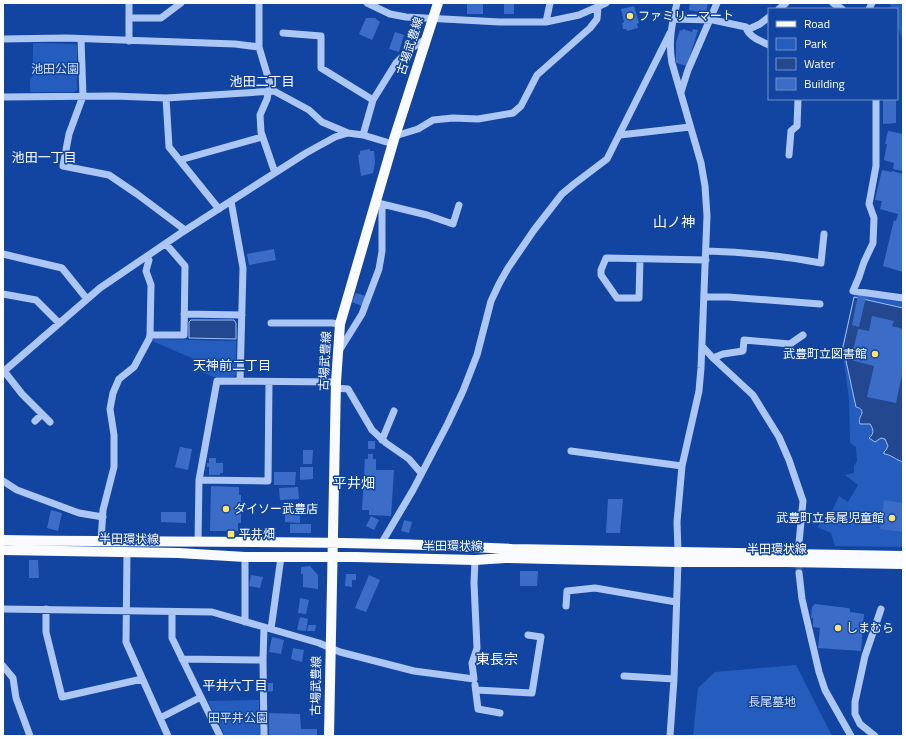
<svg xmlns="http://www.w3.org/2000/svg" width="906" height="739" font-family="'Titillium Web','Noto Sans JP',sans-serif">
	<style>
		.green { fill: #255dbf }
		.water { fill: #23488f; stroke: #9ebff8 }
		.building { fill: #3b6dc8 }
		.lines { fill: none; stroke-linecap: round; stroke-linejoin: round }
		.minor-tunnel { stroke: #3660af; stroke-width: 7; stroke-dasharray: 7 3.5; stroke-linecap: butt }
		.minor { stroke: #acc6f5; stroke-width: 7 }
		.major { stroke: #f9fbff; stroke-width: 10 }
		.poi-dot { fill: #ffe36f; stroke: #1244a1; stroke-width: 1.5 }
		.labels { text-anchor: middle; stroke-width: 3; stroke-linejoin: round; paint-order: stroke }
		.poi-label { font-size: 12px; fill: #fff; stroke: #1244a1; text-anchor: start }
		.street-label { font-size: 12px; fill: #fff; stroke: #1244a1 }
		.park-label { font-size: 12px; fill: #d5e3fe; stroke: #1244a1 }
		.neighbourhood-label { font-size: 13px; fill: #fff; stroke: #1244a1 }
		.quarter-label { font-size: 14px; fill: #fff; stroke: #1244a1 }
	</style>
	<rect width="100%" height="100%" fill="#1244a1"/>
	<path class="green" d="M890 3H903V41L897 25V9H891Z
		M33 43 74 44 77 45V90L74 92H30V79L33 75Z
		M856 294 903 301V547L835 546 831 533 817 527 833 509 839 496 848 502 858 485 845 475 854 473V466L857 461 856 447 850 443 849 399 842 346 854 295Z
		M153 339 236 341V374L234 377H213L199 370 201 362 152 341Z
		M796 665 832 736H693L698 688 715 672Z
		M259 700 260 736H225L208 701Z"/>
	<path class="water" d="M854 297 903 308V462C896 460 890 454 884 454V452L886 450 888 446 885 439 881 438 875 442 869 438C874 434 874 430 870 424H860C858 419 861 417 862 413 862 409 860 408 856 407L843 347Z
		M191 320H234L236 323V339L189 338V322Z"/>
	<path class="building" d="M467 3H483V14H467Z
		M504 3H514V14H504Z
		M690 3H708L706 13 689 10Z
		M634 6 639 23 637 24 638 28 627 31 626 29H623L622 23 624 22 621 9Z
		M366 18H375L380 22 372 40 359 34Z
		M683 29 692 32 693 29 698 30 687 66 676 63V42L680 30 682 31Z
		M395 32 404 35 399 52 389 49Z
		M883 99H896V123L883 124Z
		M888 131 903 134V171L893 169 894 163 884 160 887 144H885Z
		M370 149V151H374L375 163 373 173 361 176 358 155 360 154V151Z
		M882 170 892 172V171L903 174V272L883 266 894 220 896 221 898 214 880 209 882 201 875 200Z
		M274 249 276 260 249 265 247 254Z
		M356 293 366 296 362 306 352 302Z
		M858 295 866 297 859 327 852 325Z
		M872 316 894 321 892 326 903 329V370L896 403 867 397 874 366 851 360 858 329 869 331Z
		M368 441H375V449H368Z
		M180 447 192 449 188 470 175 467Z
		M303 450H313L312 464H303Z
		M368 454H373V459H376V470H394L391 516 369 515V510H362L365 459H368Z
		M209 458H216V463H223V473H220V475H209V467H207V463H209Z
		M300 467H313V479L300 480Z
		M274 472H296L295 485H274Z
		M211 486 239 487V495H241V523H238V531H210Z
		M298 487 299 499 280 500 279 488Z
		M608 499H623L620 533H606Z
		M884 500 903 503V532L880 529Z
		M285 504H307L306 514H300V523L285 522Z
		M51 510 62 513 58 531 47 528Z
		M161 512H186V523L161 522Z
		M371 516 379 520 374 530 366 526Z
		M404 520 412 522 409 533 401 531Z
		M290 524H311V533H290Z
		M29 560H38L39 578H29Z
		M310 566 318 575V589L303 587V574H301V567Z
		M520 571H538L537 586H520Z
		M346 574H356V580H352V587L345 586Z
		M251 575 263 577 260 588 249 586Z
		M369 575 380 580 366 612 355 608Z
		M300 598 309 600 306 614 298 613Z
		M815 604 848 608 850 609V612L864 614 861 651 818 648 820 628 813 627V618H811L812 607Z
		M300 617 308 619 306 631 297 630Z
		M308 625H316L315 631H307Z
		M272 637 284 640 281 654 269 652Z
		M293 648 304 650 302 662 291 659Z
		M268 683H273V691L268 692Z
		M269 713 300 714 301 729H317V736H269Z"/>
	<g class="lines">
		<path class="minor-tunnel" d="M799 573V543"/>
		<path class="minor" d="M259 3V47L270 84 267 99 260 115 261 132 275 173
			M367 3 390 14 406 17 500 22H546L579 15 606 3
			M677 3C672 23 668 42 672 63L701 163 705 186 707 216 701 368 699 391 682 466 677 522 678 552
			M833 3 842 9
			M779 9 786 3
			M869 9 872 3
			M129 18H161L181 3
			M673 19 713 20 746 27 747 30 760 24 769 17
			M546 22 550 3
			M747 30C751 38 761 41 769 45
			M283 33 321 36V68L373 100
			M3 39 66 38 235 44 259 47
			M81 39 83 96 69 134 63 166 109 175 137 194 185 230
			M129 41V3
			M681 92 688 70 717 3
			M3 97 114 96 166 98 274 91 309 110 322 122 348 133
			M166 98 169 147 219 209
			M876 99V166L869 204 874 218 873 243 864 262 859 277 853 291 903 298
			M363 135 373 100 396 63 410 49 426 39
			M620 135 690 127
			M395 136 418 129 433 120 453 118 478 119 513 113 521 106 537 75 590 28 597 19 598 7
			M789 155 791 131 797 126 798 99
			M180 160 262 137
			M231 201 243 268 240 381
			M378 203 427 215 453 224 459 205
			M706 251C745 252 783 256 821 263L824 234
			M3 254 62 268 87 299
			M640 259 639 298H617L601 275V270L606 258 706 260
			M3 294 36 300 59 323
			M704 297H728L820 304
			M184 314 242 315
			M271 323H332L340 324
			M150 335H184L185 266 166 244
			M702 346 713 358 753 395 779 437 789 460 803 501 799 543
			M339 351 362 314 379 269 382 251V204
			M713 358 723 354 743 351 744 340 790 344 803 335
			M4 371 22 394 50 422
			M3 372 100 288 181 233 306 153 335 137 348 133 363 135 393 144
			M336 388 348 389 372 430 386 443 409 459 421 473
			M35 421 42 414
			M382 440 394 411
			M571 451 682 466
			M199 480 268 481 269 382
			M3 481 17 490 79 513 103 517
			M101 541 103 510 114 467V435L110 409 113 393 119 379 134 367 149 339 150 335 151 285 146 271 149 260 147 256
			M198 542 199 480 217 381 336 382
			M381 544 413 490 448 423 463 391 477 355 491 301 499 284 508 268 534 230 562 194 574 184 607 159 670 33
			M127 552 126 642 168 736
			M245 557V622
			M799 573 802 599 819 672 825 690 851 736
			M566 606 567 591 595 588 676 602
			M3 609 212 612 319 643 340 652 414 671 474 679 472 663 477 648 474 583 475 560
			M46 609V632L62 697 142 679
			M172 612V638L220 736
			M264 627 263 660 264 736
			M271 629 281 557
			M182 659 263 660
			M3 666 13 678 16 698 30 736
			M624 676 674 679
			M475 685 478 709 500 713
			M476 690 532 693 541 637 528 635
			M160 718 201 697
			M670 736 674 679 678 562
			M875 736 860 724 855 714V702L865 656 881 609"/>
		<path class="major" d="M3 540C173 543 343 539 512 549L903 556
			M3 550 179 553 245 557H355L475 560 505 558 678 562H785L903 564
			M329 736 336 382 340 324 395 136 438 3"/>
	</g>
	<g class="poi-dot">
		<circle cx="630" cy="16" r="4"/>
		<circle cx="875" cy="354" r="4"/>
		<circle cx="226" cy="509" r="4"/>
		<circle cx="892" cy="518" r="4"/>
		<rect x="227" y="530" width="8" height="8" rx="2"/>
		<circle cx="838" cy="628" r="4"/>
	</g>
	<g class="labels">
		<g class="poi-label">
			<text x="638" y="20">ファミリーマート</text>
			<text x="867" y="358" text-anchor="end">武豊町立図書館</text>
			<text x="234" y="513">ダイソー武豊店</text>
			<text x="884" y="522" text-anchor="end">武豊町立長尾児童館</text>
			<text x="239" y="538">平井畑</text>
			<text x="846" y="632">しまむら</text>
		</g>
		<g class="street-label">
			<text transform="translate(410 46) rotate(-72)" y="4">古場武豊線</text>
			<text transform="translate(325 361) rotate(-87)" y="4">古場武豊線</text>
			<text transform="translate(129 539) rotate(1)" y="4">半田環状線</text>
			<text x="453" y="550">半田環状線</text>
			<text x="777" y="553">半田環状線</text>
			<text transform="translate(316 686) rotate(-89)" y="4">古場武豊線</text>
		</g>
		<g class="park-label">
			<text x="55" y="73">池田公園</text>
			<text x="772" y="706">長尾墓地</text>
			<text x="238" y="722">田平井公園</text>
		</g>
		<g class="neighbourhood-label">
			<text x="262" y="86">池田二丁目</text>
			<text x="44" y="162">池田一丁目</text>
			<text x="232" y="370">天神前二丁目</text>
			<text x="235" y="690">平井六丁目</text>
		</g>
		<g class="quarter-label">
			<text x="674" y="227">山ノ神</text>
			<text x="354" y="488">平井畑</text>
			<text x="497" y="664">東長宗</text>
		</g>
	</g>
	<rect width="906" height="739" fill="none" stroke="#ffffff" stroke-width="8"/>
	<rect x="768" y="8" width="130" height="92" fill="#1244a1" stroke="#718fc7"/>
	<rect x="776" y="21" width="20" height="6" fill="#f9fbff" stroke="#718fc7"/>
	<text x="804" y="28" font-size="12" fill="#ffffff">Road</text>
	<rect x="776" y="38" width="20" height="12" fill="#255dbf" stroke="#718fc7"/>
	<text x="804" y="48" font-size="12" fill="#ffffff">Park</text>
	<rect x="776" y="58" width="20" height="12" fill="#23488f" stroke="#718fc7"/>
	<text x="804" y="68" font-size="12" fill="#ffffff">Water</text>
	<rect x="776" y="78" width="20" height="12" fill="#3b6dc8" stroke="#718fc7"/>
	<text x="804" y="88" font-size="12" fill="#ffffff">Building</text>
</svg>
